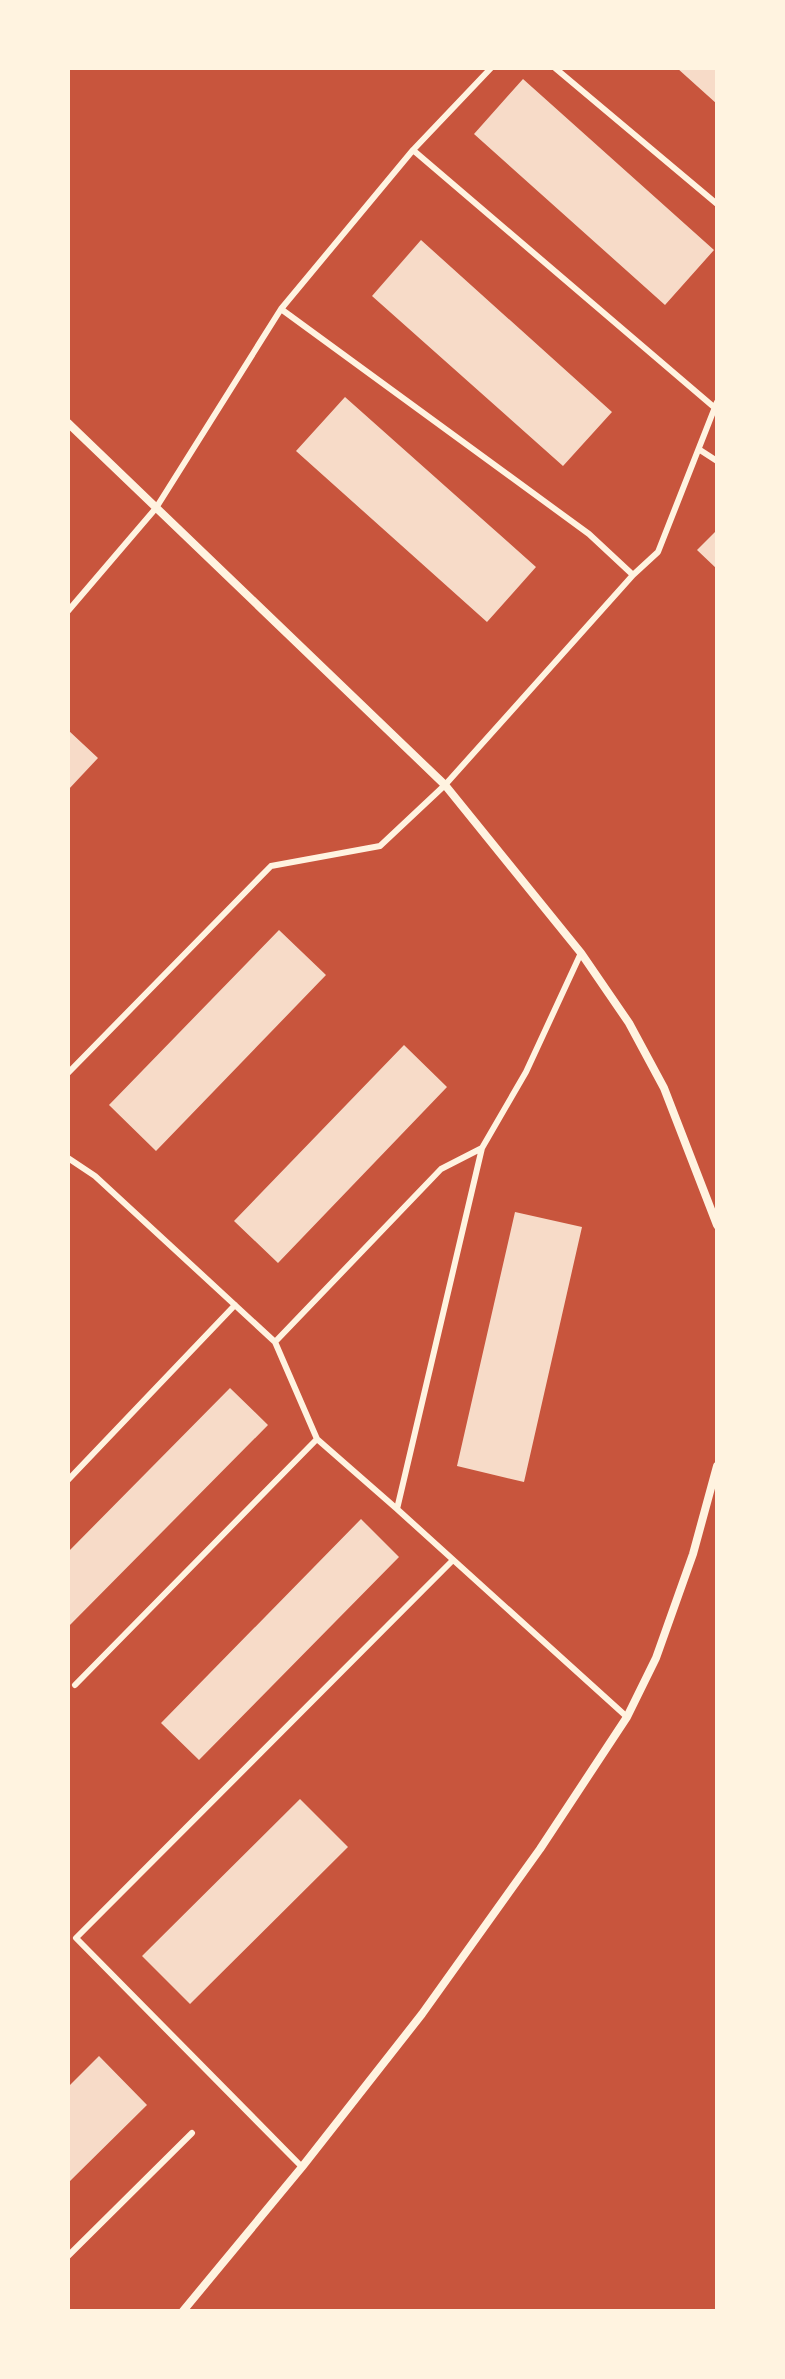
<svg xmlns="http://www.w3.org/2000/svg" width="785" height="2379" font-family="'Work Sans',sans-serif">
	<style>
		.building { fill: #f7dbc8 }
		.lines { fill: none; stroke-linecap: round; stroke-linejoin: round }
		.service { stroke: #fff3e0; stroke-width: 6 }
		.minor { stroke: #fff3e0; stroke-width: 8 }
	</style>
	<rect width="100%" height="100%" fill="#c8553d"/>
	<path class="building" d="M677 68H717V104Z
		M523 79 714 250 665 305 474 134Z
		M421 240 612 412 563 466 372 296Z
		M345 397 536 567 487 622 296 451Z
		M717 530V569L697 550Z
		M68 730 98 758 68 790Z
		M279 930 326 975 156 1151 109 1105Z
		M404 1045 447 1087 278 1263 234 1221Z
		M515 1212 582 1227 524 1482 457 1466Z
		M230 1388 268 1425 68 1627V1552Z
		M361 1519 399 1557 199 1760 161 1723Z
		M300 1799 348 1847 190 2004 142 1956Z
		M99 2056 147 2105 68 2183V2087Z"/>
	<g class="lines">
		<path class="service" d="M555 68 717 204
			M413 150 715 408
			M281 309 589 534 633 575
			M700 450 717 461
			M68 611 156 508 281 309 413 150 491 68
			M581 953 526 1072 482 1148 397 1509 627 1717
			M68 1073 271 866 380 846 445 785 633 575 658 552 717 402
			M68 1158 95 1176 275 1342 441 1169 482 1148
			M275 1342 317 1439
			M68 1480 235 1305
			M75 1685 317 1439 397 1509
			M302 2167 76 1938 453 1560
			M68 2256 192 2133"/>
		<path class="minor" d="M68 423 445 785 581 953 629 1023 664 1088 717 1225
			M183 2311 302 2167 422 2014 540 1849 627 1717 656 1658 693 1554 717 1466"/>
	</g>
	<rect width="785" height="2379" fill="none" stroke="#fff3e0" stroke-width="140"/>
</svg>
